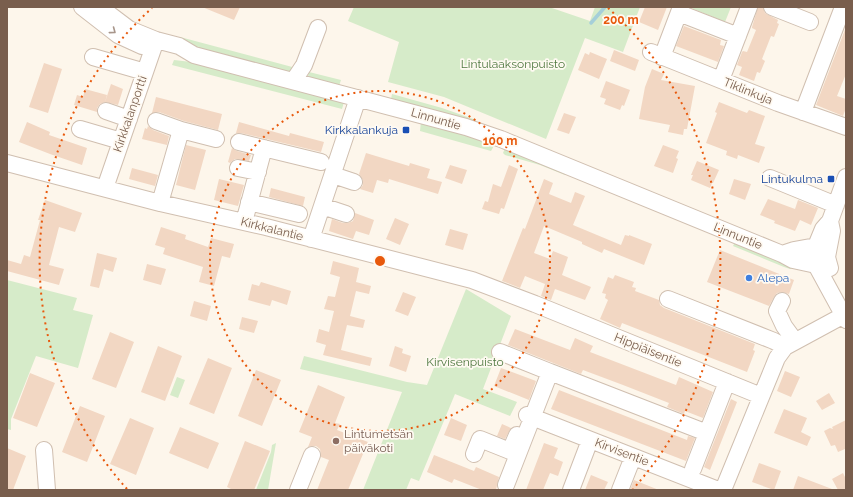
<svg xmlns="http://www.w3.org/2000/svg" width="853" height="497" font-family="Raleway,sans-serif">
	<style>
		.green { fill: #d6ebc9 }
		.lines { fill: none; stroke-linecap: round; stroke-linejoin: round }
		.stream { stroke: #a5cfd9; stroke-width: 3.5 }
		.building { fill: #f2d7c3 }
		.minor-casing { stroke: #d0bfb0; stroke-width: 18 }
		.minor { stroke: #fff; stroke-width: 16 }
		.oneway { stroke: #a8968b }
		.ring { fill: none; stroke: #e8590c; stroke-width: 2; stroke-dasharray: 2 4 }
		.transit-dot { fill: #1a4fb4; stroke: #fffaf2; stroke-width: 1.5 }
		.shop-dot { fill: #3f7fe0; stroke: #fffaf2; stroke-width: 1.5 }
		.education-dot { fill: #8d6e63; stroke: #fffaf2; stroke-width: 1.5 }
		.labels { text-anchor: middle; stroke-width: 3.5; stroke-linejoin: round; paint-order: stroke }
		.park-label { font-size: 12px; fill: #507941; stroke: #fffaf2 }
		.street-label { font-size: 12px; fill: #795e4d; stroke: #fffaf2 }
		.transit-label { font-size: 12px; fill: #164399; stroke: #fffaf2; text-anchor: end }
		.shop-label { font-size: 12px; fill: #366cbe; stroke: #fffaf2; text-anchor: start }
		.education-label { font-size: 12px; fill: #785e54; stroke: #fffaf2; text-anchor: start }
		.centre { fill: #e8590c; stroke: #fffaf2; stroke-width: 2 }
		.ring-label { font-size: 12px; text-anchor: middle; font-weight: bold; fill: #e8590c; stroke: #fffaf2; stroke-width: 3.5; stroke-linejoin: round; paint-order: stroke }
	</style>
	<rect width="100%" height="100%" fill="#fdf6eb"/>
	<path class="green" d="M354 7H549L590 21 595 7H640L623 52 585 38 546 139 444 97 388 82 399 42 348 21Z
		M689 7H731L725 22Z
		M180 37 296 68 295 70 287 73 178 42Z
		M174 60 200 63 344 102 342 109 172 65Z
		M309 72 341 80 339 86 309 78 308 76Z
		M392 94 442 108 476 120 475 123 391 99Z
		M421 121 495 144 491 151 420 131Z
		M505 148 566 172 565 175 540 165 505 155 503 153Z
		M735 242 795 268 790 269 784 267 733 246Z
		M7 280 77 298 73 310 93 315 78 368 36 356 11 419V430L7 429Z
		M466 289 511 316 483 389 517 402 510 416 455 394 419 481 411 478 406 490H363L402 392 300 369 304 356 407 382 427 385Z
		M177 377 185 380 178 398 170 395Z
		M276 443 268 490H256L271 452 272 445Z"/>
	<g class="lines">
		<path class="stream" d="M591 23 605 7"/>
	</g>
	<path class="building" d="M202 7H240L234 20Z
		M645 7H667L658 30 639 22Z
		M758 7H763L765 13 778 20 777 23 779 24 774 37 771 36 762 59 765 61 760 73 757 72 754 81 739 75 742 67 737 65 742 52 743 51 747 52 756 30 752 28V27Z
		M684 26 721 40 720 45 724 46 718 62 676 46Z
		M846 27V74L837 96 846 99V108L843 116 816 105Z
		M614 50 639 60 635 71 610 61Z
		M590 52 607 59 599 79 578 70 585 53 589 55Z
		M44 63 62 69 48 113 29 107Z
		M652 69 664 74 661 80 695 86 687 129H684L683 135 668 132 670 125 639 119 645 87Z
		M606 81 630 90 624 106 622 105 620 110 604 104 606 99 600 97Z
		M111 84 123 89 118 105 105 102Z
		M85 89 107 95 105 102 100 104 97 108V112L74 105 77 95 83 97Z
		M156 97 222 114 218 130 184 121 159 112 152 113Z
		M719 102 747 113 749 110 765 116 755 144 765 147 759 163 738 155 737 159 726 155 727 151 706 143 717 113 715 112Z
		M564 113 576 117 569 134 557 130Z
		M27 122 50 132 49 135 87 148 82 165 50 154 19 142Z
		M239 122 289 136 290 133 324 142 321 152 241 133H236Z
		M148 126 153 130 169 136 167 145 142 139 145 128 147 129Z
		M186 145 206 150 195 190 176 185Z
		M663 145 679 151 676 158 678 159 673 173 654 166Z
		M232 148 237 151 251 155 249 161 235 159 230 163 228 162Z
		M366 153 409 166 410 163 430 169 427 178 442 182 438 194 389 179 388 183 377 180 373 193 360 189 363 185V180L359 174Z
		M697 161 719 170 713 183H712L710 188 691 180 693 175H691Z
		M450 165 467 170 462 184 445 178Z
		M509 165 518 169 504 209 501 208 499 214 482 209 485 201 488 202 493 184 501 187Z
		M132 168 158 175 155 186 129 179Z
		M219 179 244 185 238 206 214 200Z
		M544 179 553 183 549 194 571 203 575 192 585 196 573 225 621 245 625 235 629 236V235L652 244 644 265 604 249 602 253 582 244V242L544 226 534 253 550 259 553 251 568 257 562 275 591 287 585 300 555 289 551 300 541 296 545 284 525 276 520 288 502 281 523 228 525 229Z
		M734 179 751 184 745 200 729 194Z
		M271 188 305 197 303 206 269 197Z
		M768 199 795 209 798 200 818 208 811 225 800 220 795 231 774 223 775 221 760 215Z
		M45 200 82 213 75 232 59 227 49 265 64 269 59 285 7 271V260L21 264 24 255 30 257 40 220H38Z
		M355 213 374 220 369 235 356 231 353 239 329 231 332 219 343 223H348L353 221Z
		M395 218 409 224 400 245 386 239Z
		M161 227 186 235 185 239 208 247 211 238 234 244 230 258 222 256 214 286 199 282 203 267 163 254 165 248 155 245Z
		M450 229 468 234 463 250 445 245Z
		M720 250 794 280 789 294 782 292 777 293 774 297 769 306 707 282Z
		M97 253 117 258 113 272 104 269 99 288 90 286Z
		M333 261 359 268 356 282 371 286 369 294 356 291 350 316 365 320 363 328 347 325 341 350 372 358 370 366 323 355 326 345 316 342 319 329 329 332 334 311 324 309 328 296 335 297 340 277 330 274Z
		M147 264 166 269 161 285 143 280Z
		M615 275 634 282 632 287 636 288 635 291 659 300 660 305 664 308 755 344 753 350 755 351 747 372 622 323 620 328 600 319 608 300 605 298 606 294 602 293 608 277 613 279Z
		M261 282 291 291 287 305 272 300 270 306 248 300 252 284 259 286Z
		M403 292 416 297 408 316 395 311Z
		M194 301 211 306 207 321 190 316Z
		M242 317 258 321 254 333 239 329Z
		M515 329 570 350 575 338 593 346 590 352 676 385 679 377 713 392 703 418 685 411 684 414 667 407 669 403 623 385 583 370 581 374 508 345Z
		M110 332 134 342 116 388 92 379Z
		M158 346 182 356 165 401 141 392Z
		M395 346 403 349 402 353 411 356 406 372 389 366Z
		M208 358 232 368 214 414 189 404Z
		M501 368 536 381 529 400 494 386Z
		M256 370 281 380 262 426 238 416Z
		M785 371 800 377 791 397 777 391Z
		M30 373 55 383 37 427 13 418Z
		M318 385 345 397 335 423 340 424 337 430 368 442 348 490H317L329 460 321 457 320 449 316 446H311L308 447 312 437 299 432Z
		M559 390 687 440 688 436 695 438 686 461 551 409Z
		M829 393 835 403 822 410 816 401Z
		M731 399 737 402 710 470 704 467Z
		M80 406 105 416 87 462 62 452Z
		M784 409 807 418 801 432 811 437 807 446 774 433Z
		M130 418 154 428 136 475 110 464Z
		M451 418 467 425 461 441 444 435Z
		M846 420V450L845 449 838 452 835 445 831 446 824 431 830 428 833 429 832 427Z
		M502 424 511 428 505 439 497 436Z
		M180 427 219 443 208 469 169 453Z
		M245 441 270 451 254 490H233L227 487Z
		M544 443 558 448 554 458 563 462 558 476 550 473 543 490H526Z
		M7 448 26 456 13 490H7Z
		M434 455 474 471 476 467 499 477 496 490H482L454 479 452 483 427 472Z
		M759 463 781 471 774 490 752 482Z
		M843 473 846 479V490H838L832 479Z
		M591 475 608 482 604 490H585Z
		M798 476 832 489V490H793Z
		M634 480 659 490H630Z"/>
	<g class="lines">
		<g class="minor-casing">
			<path id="minor" d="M82 7 118 35 142 46
				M100 7 129 29 156 40 179 46 194 55 466 127 501 139 782 254 793 260 816 265 827 257
				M772 7 810 22
				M679 13 738 36
				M651 52 778 103 846 127
				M93 57 145 72
				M662 57 681 7
				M294 80 304 65 318 28
				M721 80 749 7
				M106 111 129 119
				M803 112 843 7
				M156 121 181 130 216 139
				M80 129 121 141
				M239 142 321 162
				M7 163 160 203 266 227 472 280 535 304 761 396
				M238 168 258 172
				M333 175 354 182
				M846 177 830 221 823 229 816 246V265L846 320
				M770 178 836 205
				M105 188 156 40
				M249 202 299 214
				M160 203 181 130
				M322 206 346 214
				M830 221 832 231 827 257 830 268
				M244 222 264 148
				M311 239 358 98
				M782 254 794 250 816 246
				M668 299 774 341 785 347
				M782 301 777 311 784 326 795 341
				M500 352 550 372
				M527 415 718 490
				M44 450 47 490
				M474 454 480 439 510 451 517 435
				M693 469 727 382
				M506 485 550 372 707 433
				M298 490 312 455
				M571 490 590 440
				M620 490 633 457
				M723 490 777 358 785 347 846 314"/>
		</g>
		<use href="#minor" class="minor"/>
	</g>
	<defs><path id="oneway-chevron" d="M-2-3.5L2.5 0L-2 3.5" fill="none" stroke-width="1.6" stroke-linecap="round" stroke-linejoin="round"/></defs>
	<use class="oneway" href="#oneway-chevron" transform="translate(113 31) rotate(37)"/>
	<g class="ring">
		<circle cx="380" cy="261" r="170"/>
		<path d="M127 489A341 341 0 0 1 152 8M608 8A341 341 0 0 1 633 489"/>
	</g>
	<g class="transit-dot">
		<rect x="402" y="126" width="8" height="8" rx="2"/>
		<rect x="827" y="175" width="8" height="8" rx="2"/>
	</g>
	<circle class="shop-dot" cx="749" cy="278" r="4"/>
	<circle class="education-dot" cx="336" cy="441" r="4"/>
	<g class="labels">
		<g class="park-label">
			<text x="513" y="68">Lintulaaksonpuisto</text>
			<text x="465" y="366">Kirvisenpuisto</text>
		</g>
		<g class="street-label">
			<text transform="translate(748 91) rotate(22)" y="4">Tiklinkuja</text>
			<text transform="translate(130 114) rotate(-71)" y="4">Kirkkalanportti</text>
			<text transform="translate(436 119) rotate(16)" y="4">Linnuntie</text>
			<text transform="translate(272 229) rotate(14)" y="4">Kirkkalantie</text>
			<text transform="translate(738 236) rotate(22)" y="4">Linnuntie</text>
			<text transform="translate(648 350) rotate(22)" y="4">Hippiäisentie</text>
			<text transform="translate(622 452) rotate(21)" y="4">Kirvisentie</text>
		</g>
		<g class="transit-label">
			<text x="398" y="134">Kirkkalankuja</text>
			<text x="823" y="183">Lintukulma</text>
		</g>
		<g class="shop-label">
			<text x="757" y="282">Alepa</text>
		</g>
		<g class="education-label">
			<text x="344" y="438">Lintumetsän<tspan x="344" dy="14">päiväkoti</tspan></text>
		</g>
	</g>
	<circle cx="380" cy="261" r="6" class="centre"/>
	<g class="ring-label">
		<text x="621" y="24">200 m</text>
		<text x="500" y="145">100 m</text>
	</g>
	<rect width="853" height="497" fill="none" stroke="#795e4d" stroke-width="16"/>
</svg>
